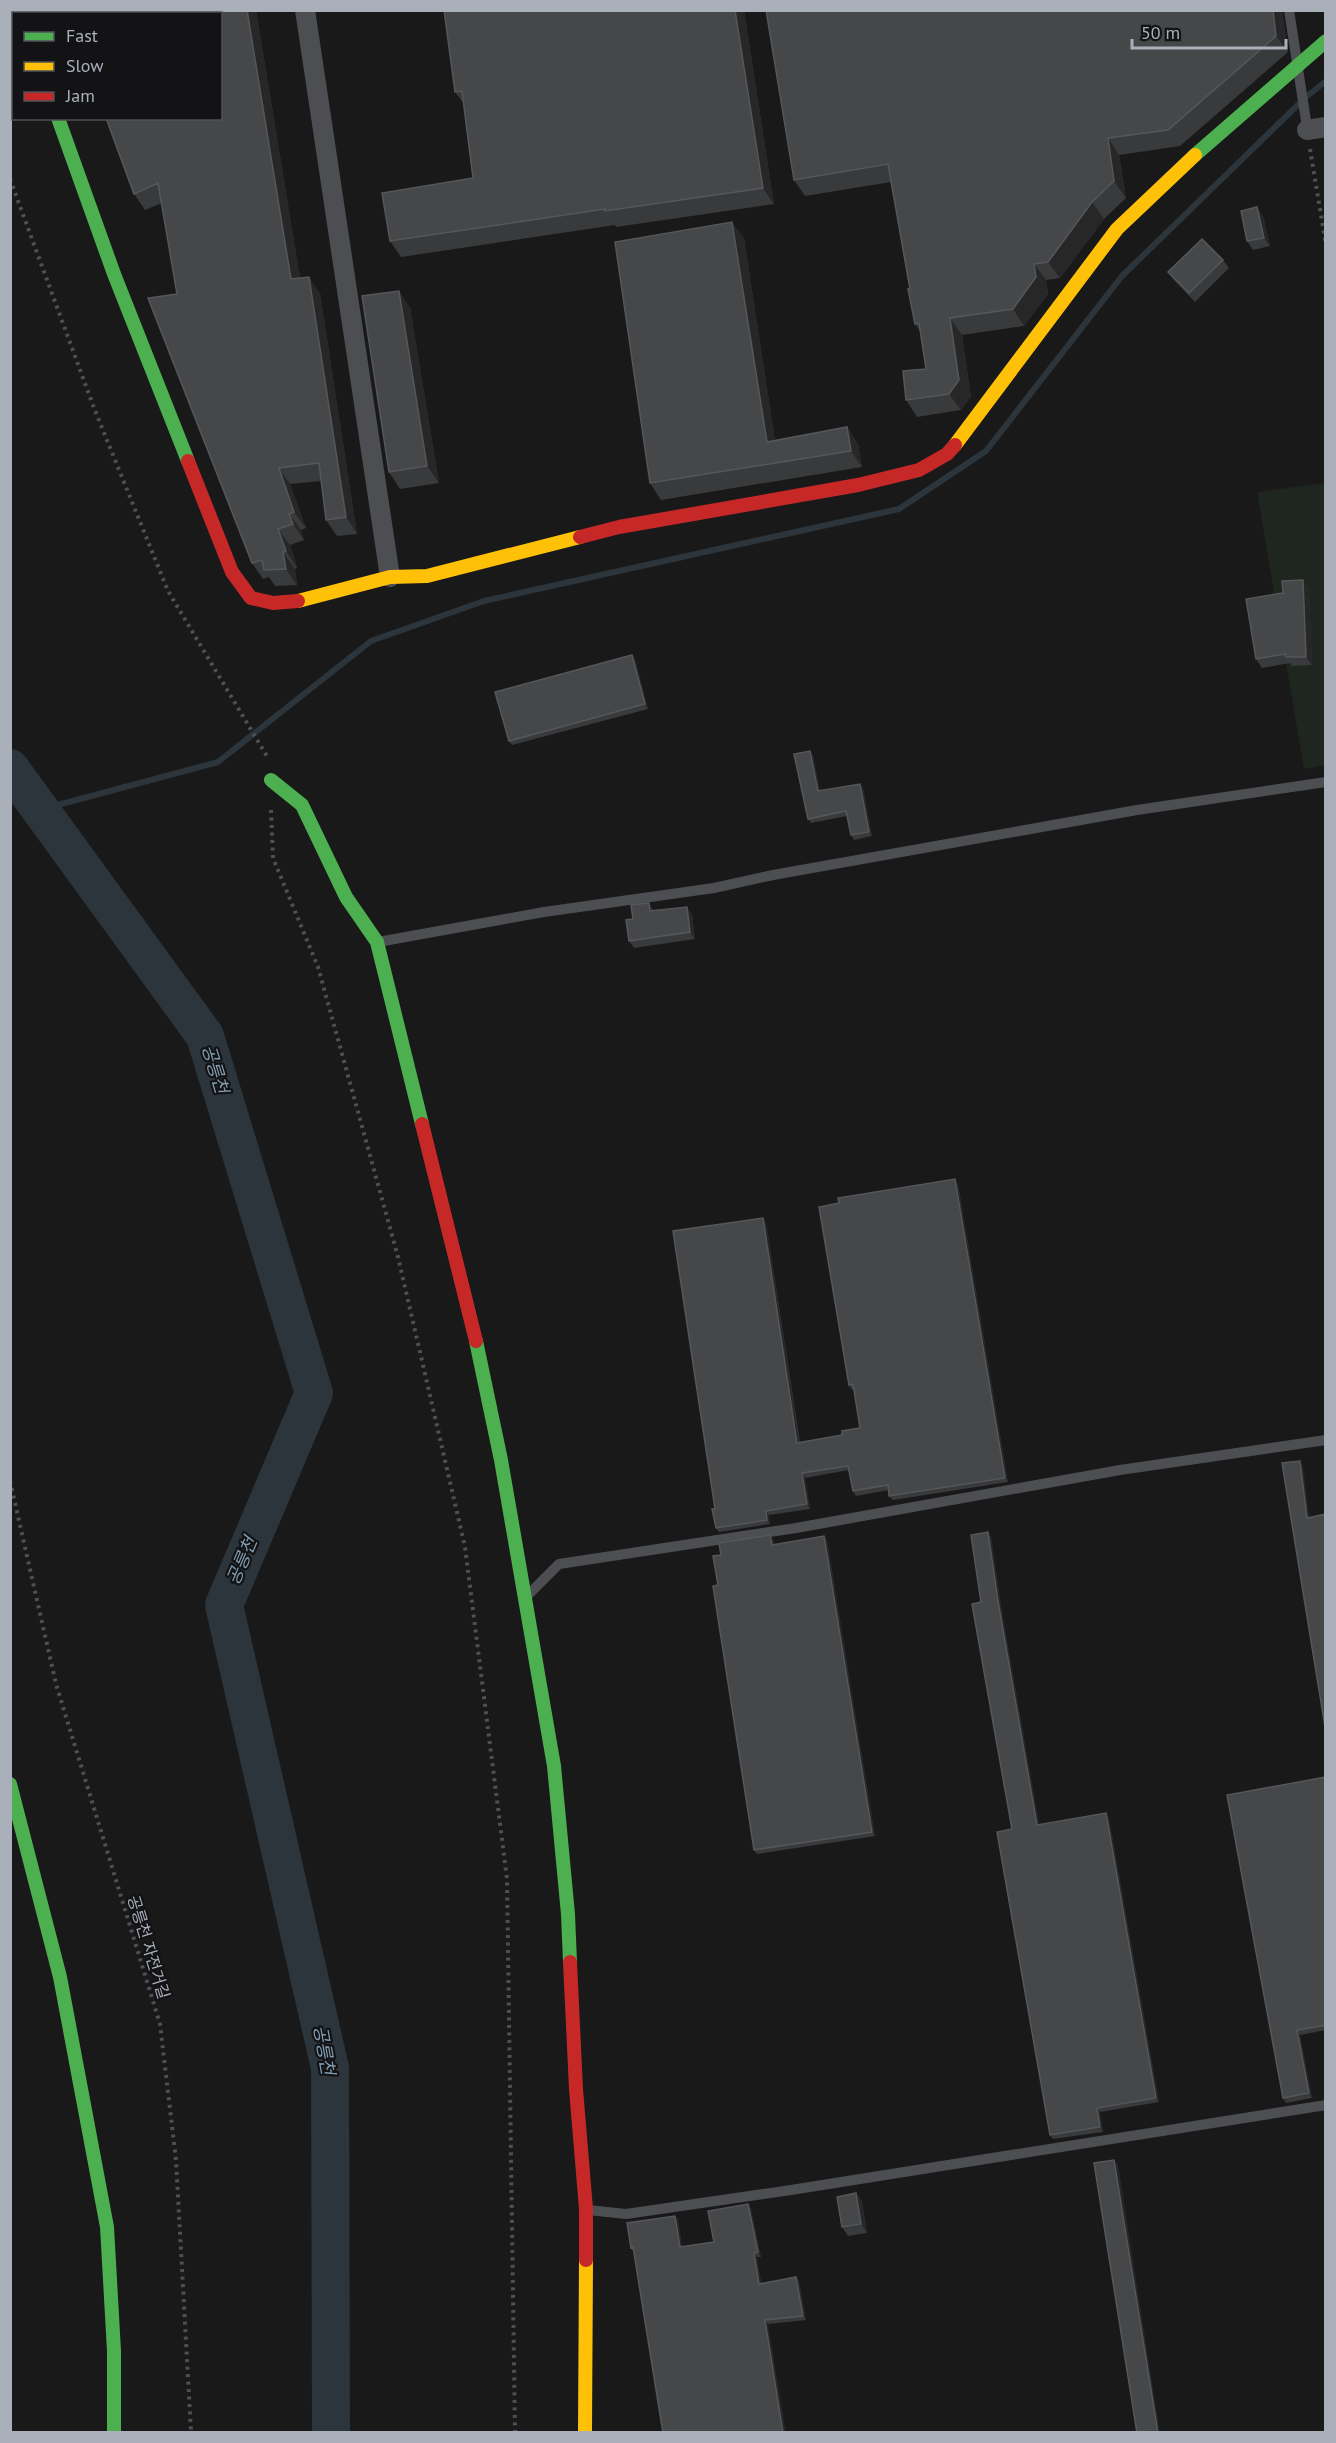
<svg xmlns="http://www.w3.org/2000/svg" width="1336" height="2443" font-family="'PT Sans','Noto Sans KR',sans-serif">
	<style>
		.green { fill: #1e261f }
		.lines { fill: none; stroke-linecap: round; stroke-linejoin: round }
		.stream { stroke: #2b353b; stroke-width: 6 }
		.river { stroke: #2b353b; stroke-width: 38 }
		.path { stroke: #4f5054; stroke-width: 4; stroke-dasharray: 3 4.5; stroke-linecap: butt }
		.lane { stroke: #4d4e52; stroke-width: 10 }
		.street { stroke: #4d4e52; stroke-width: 20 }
		.fast { stroke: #4caf50; stroke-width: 14 }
		.slow { stroke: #ffc107; stroke-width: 14 }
		.jam { stroke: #c62828; stroke-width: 14 }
		.wall { fill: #393a3b }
		.shaded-wall { fill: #272727 }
		.building { fill: #464748; stroke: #55575a; stroke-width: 1.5 }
		.labels { text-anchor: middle; stroke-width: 4.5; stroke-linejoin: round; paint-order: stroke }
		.street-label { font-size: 16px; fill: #aab0ba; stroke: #131315 }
		.water-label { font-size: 18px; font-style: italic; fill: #819fb4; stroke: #131315 }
	</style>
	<rect width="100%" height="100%" fill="#191919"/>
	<path class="green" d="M1325 483V765L1304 769 1257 492Z"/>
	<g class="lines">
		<path class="stream" d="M39 810 218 762 371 641 484 601 899 509 986 451 1122 276 1306 97 1326 81"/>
		<path class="river" d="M10 768 205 1036 314 1393 224 1605 330 2068 331 2432"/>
		<path class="path" d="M1310 149 1326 245
			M10 179 94 408 168 591 268 758
			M271 810 273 858 318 967 398 1257 465 1547 507 1879 515 2432
			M10 1481 56 1684 160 2024 176 2160 191 2432"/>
		<path class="lane" d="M1289 10 1306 121
			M378 942 544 912 714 888 773 875 1137 810 1326 782
			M527 1596 559 1564 796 1528 1120 1470 1326 1440
			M588 2210 626 2214 791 2190 1326 2105"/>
		<path class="street" d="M19 10 20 14
			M305 10 390 577
			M1307 130 1326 127"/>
		<path class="fast" d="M58 118 114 274 188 461
			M1195 155 1326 41
			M271 780 302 805 346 897 377 942 422 1124
			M476 1341 501 1460 554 1766 568 1914 570 1962
			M10 1784 60 1977 107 2227 114 2351V2432"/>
		<path class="slow" d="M955 445 1117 229 1195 155
			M298 601 390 577 427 576 580 537
			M585 2432 586 2260"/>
		<path class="jam" d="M188 461 232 572 251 598 273 603 298 601
			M580 537 619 527 858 485 919 470 947 454 955 445
			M422 1124 476 1341
			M570 1962 576 2089 586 2209V2260"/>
	</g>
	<path class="wall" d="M67 10H256L300 278 320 293 357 534 337 536 326 520 321 481 290 484 306 528 301 530 304 540 290 545 297 568 295 569 297 585 275 586 269 577 263 579 252 563 177 294 162 203 145 210 134 194Z
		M744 10 774 204 616 227 615 225 401 257 390 241 473 178 464 104 455 92Z
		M1282 10 1288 52 1180 146 1119 155 1126 198 1104 219 1060 278 1046 280 1048 294 1024 326 962 335 971 397 961 410 917 417 906 400 926 369 921 332 915 324 910 289 891 182 805 196 794 180Z
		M1263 216 1270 246 1253 250 1247 241Z
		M744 238 775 441 847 427 858 444 862 467 661 500 650 483Z
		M1223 260 1229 268 1195 302 1174 280 1168 272Z
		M410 307 439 483 400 489 389 472Z
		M1303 580 1309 589 1312 665 1292 666 1290 663 1262 668 1256 659 1283 593Z
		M632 655 635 659 648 709 512 745 509 741Z
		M813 755 820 791 860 784 863 788 872 836 854 840 851 835 847 816 811 823 808 819Z
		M649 903 654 911 692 914 695 939 634 948 629 941 633 919Z
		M958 1184 1008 1482 893 1500 889 1496V1490L856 1496 853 1491 849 1470 805 1478 810 1509 769 1515 770 1524 719 1532 716 1528 715 1509 763 1218 766 1222 800 1442 842 1435 860 1428 854 1389 852 1390 849 1385Z
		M988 1532 991 1537 1001 1606 1039 1825 1106 1813 1109 1818 1159 2102 1100 2112 1103 2132 1053 2139 1050 2135 1012 1829 981 1602Z
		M770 1535 773 1539 775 1545 824 1536 827 1540 875 1836 757 1854 754 1850 721 1555Z
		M1326 1777V2030L1300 2035 1312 2098 1286 2103 1283 2098Z
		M856 2193 862 2202 867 2233 848 2236 842 2227Z
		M748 2204 751 2209 761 2257H757L761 2283 796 2277 799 2281 806 2320 768 2324 634 2252 631 2248 675 2216 678 2220 682 2247 714 2242Z"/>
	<path class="shaded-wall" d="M247 10H256L303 295 291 279Z
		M735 10H744L774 204 763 188Z
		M1273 10H1282L1288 52 1276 36Z
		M1108 138 1119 155 1126 198 1114 181Z
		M1092 202 1104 219 1060 278 1048 262Z
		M1257 207 1263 216 1270 246 1264 238Z
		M732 222 744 238 778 459 767 442Z
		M1034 264 1046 280 1048 294 1024 326 1013 309Z
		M309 277 320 293 357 534 346 517Z
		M399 291 410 307 439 483 427 466Z
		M950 318 962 335 971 397 961 410 949 394Z
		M847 427 858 444 862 467 851 451Z
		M279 468 290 484 306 528 294 512Z
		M289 514 301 530 304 540 293 524Z
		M278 529 290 545 297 568 286 551Z
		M283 552 295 569 297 585 286 569Z
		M1303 580 1309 589 1312 665 1306 657Z
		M632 655 635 659 648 709 645 704Z
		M810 751 813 755 821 796 818 791Z
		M860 784 863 788 872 836 869 832Z
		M649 903 654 910 655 918 650 911Z
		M687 907 692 914 695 939 690 932Z
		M955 1179 958 1184 1008 1482 1005 1478Z
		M763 1218 766 1222 800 1447 797 1443Z
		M1300 1461 1303 1466 1310 1522 1307 1518Z
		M802 1473 805 1478 810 1509 807 1504Z
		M766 1511 769 1515 770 1524 767 1520Z
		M988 1532 991 1537 1001 1606 1040 1829 1037 1825 998 1601Z
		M770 1535 773 1539 776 1550 772 1545Z
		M824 1536 827 1540 875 1836 872 1832Z
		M1106 1813 1109 1818 1159 2102 1156 2098Z
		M1297 2030 1300 2035 1312 2098 1309 2093Z
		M1097 2108 1100 2112 1103 2132 1100 2127Z
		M1114 2160 1118 2164 1160 2433H1158Z
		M856 2193 862 2202 867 2233 861 2224Z
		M748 2204 751 2209 761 2257 758 2252Z
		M675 2216 678 2220 683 2251 680 2247Z
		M754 2253 757 2257 762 2288 759 2284Z
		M796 2277 799 2281 806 2320 803 2316Z
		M765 2320 768 2324 786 2433H783Z"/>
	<path class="building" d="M67 10H247L291 279 309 277 346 517 326 520 319 463 279 468 294 512 289 514 293 524 278 529 286 551 283 552 286 569 264 570 262 560 252 563 148 298 177 294 158 183 134 194 106 118H220V14H67Z
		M444 10H735L763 188 605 211V209L390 241 382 193 473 178 462 91 455 92Z
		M766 10H1273L1276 36 1168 130 1108 138 1114 181 1092 202 1048 262 1034 264 1036 277 1013 309 950 318 959 380 949 394 906 400 903 371 926 369 919 323 915 324 908 289H910L888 164 794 180Z
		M1257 207 1264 238 1247 241 1241 211Z
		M732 222 767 442 847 427 851 451 650 483 615 242Z
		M1202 239 1223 260 1189 293 1168 272Z
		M399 291 427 466 389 472 362 296Z
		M1303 580 1306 657H1286L1285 654 1256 659 1246 599 1283 593 1282 581Z
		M632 655 645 704 509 741 495 692Z
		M810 751 818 791 860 784 869 832 851 835 846 811 808 819 794 754Z
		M649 903 650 911 687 907 690 932 629 941 626 920 633 919 631 905Z
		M955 1179 1005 1478 889 1496 888 1485 853 1491 848 1466 802 1473 807 1504 766 1511 767 1520 716 1528 712 1509H715L673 1231 763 1218 797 1443 842 1435V1431L860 1428 853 1384 849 1385 819 1207 839 1203 838 1198Z
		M1300 1461 1307 1518 1326 1514V1733L1282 1463Z
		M988 1532 998 1601 1037 1825 1106 1813 1156 2098 1097 2108 1100 2127 1050 2135 997 1832 1012 1829 972 1604 981 1602 971 1535Z
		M770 1535 772 1545 824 1536 872 1832 754 1850 713 1586 718 1585 713 1556 721 1555 719 1543Z
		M1326 1777V2025L1297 2030 1309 2093 1283 2098 1227 1795Z
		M1114 2160 1158 2433H1137L1094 2163Z
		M856 2193 861 2224 842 2227 837 2197Z
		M748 2204 758 2252 754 2253 759 2284 796 2277 803 2316 765 2320 783 2433H663L633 2247 631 2248 627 2223 675 2216 680 2247 714 2242 708 2211Z"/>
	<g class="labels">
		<g class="street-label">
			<text transform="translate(149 1947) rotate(73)" y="6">공릉천 자전거길</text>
		</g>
		<g class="water-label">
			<text transform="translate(215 1069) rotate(73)" y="6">공릉천</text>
			<text transform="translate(242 1561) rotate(-67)" y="6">공릉천</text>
			<text transform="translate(324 2050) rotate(80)" y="6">공릉천</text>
		</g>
	</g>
	<rect width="1336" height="2443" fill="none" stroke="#aab0ba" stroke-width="24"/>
	<rect x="12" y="12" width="210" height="108" fill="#131315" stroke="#4f5257" stroke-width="1.5"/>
	<rect x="24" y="32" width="30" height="9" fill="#4caf50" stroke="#4f5257" stroke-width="1.5"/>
	<text x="66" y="42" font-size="18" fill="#aab0ba">Fast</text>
	<rect x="24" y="62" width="30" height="9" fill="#ffc107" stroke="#4f5257" stroke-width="1.5"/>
	<text x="66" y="72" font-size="18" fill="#aab0ba">Slow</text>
	<rect x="24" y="92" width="30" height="9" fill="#c62828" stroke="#4f5257" stroke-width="1.5"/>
	<text x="66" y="102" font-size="18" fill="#aab0ba">Jam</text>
	<path d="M1132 39v9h154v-9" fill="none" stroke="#aab0ba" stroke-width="3"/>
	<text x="1141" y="39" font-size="18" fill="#aab0ba" stroke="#131315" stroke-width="4.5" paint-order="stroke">50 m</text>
</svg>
